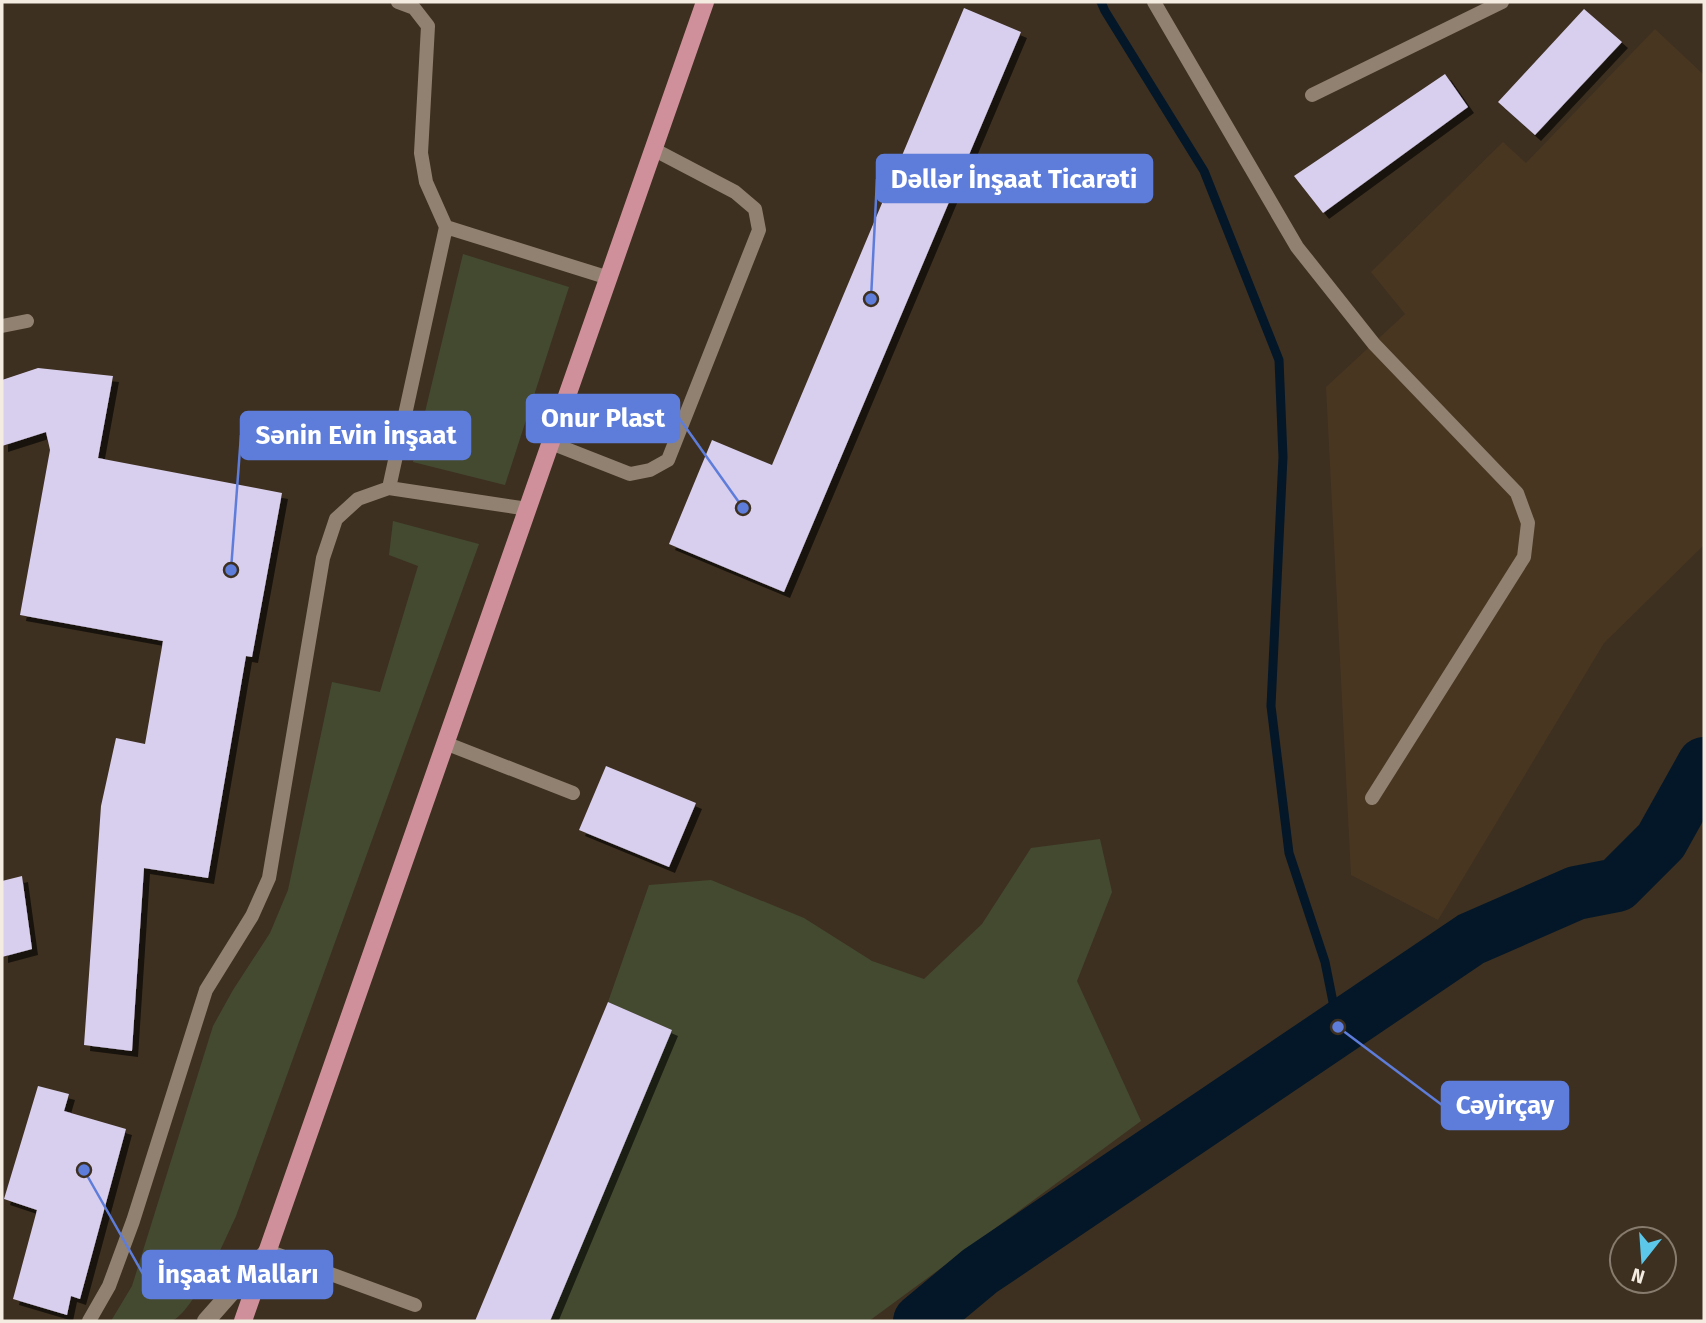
<svg xmlns="http://www.w3.org/2000/svg" width="1706" height="1323" font-family="'Fira Sans',sans-serif">
	<style>
		.built { fill: #483621 }
		.green { fill: #444a30 }
		.lines { fill: none; stroke-linecap: round; stroke-linejoin: round }
		.stream { stroke: #041728; stroke-width: 9 }
		.river { stroke: #041728; stroke-width: 54 }
		.building { fill: #d8ceed; filter: url(#shadow) }
		.lane { stroke: #918170; stroke-width: 14 }
		.secondary { stroke: #918170; stroke-width: 18 }
		.primary { stroke: #cf909b; stroke-width: 18 }
		.leader { fill: none; stroke: #5e7ddb; stroke-width: 2.5 }
		.callout-dot { fill: #5e7ddb; stroke: #3d3020; stroke-width: 2.5 }
		.callout { fill: #5e7ddb; stroke: #5e7ddb; stroke-width: 2.5 }
		.callout-label { font-size: 26px; text-anchor: middle; font-weight: bold; fill: #fff }
	</style>
	<defs>
		<filter id="shadow"><feDropShadow dx="6" dy="6" stdDeviation="0" flood-color="#0009"/></filter>
	</defs>
	<rect width="100%" height="100%" fill="#3d3020"/>
	<path class="built" d="M1655 29 1704 75V545L1604 643 1438 920 1351 875 1326 387 1405 314 1371 272 1503 142 1526 163Z"/>
	<path class="green" d="M463 254 569 287 505 485 413 462Z
		M393 521 479 544 236 1216C226 1238 192 1315 171 1321 159 1323 124 1321 111 1321L132 1286 213 1026 233 990 270 933 288 890 332 682 380 692 418 566 389 555Z
		M1100 839 1112 892 1077 981 1141 1121 869 1321H550L672 1030 608 1002 649 885 711 880 804 918 872 961 924 979 982 924 1031 848Z"/>
	<g class="lines">
		<path class="stream" d="M1101 2 1105 11 1204 171 1279 360 1283 457 1271 706 1289 853 1325 962 1338 1027"/>
		<path class="river" d="M920 1321 980 1271 1471 939 1576 893 1617 885 1661 841 1704 764"/>
	</g>
	<path class="building" d="M964 8 1021 32 784 592 669 544 712 440 772 465Z
		M1584 9 1622 42 1535 135 1498 102Z
		M1445 74 1468 107 1323 213 1294 176Z
		M38 368 113 376 98 458 282 493 252 657 246 656 208 878 144 868 132 1051 84 1045 101 806 116 738 145 744 163 641 20 615 50 450 46 432 2 446V380Z
		M606 766 696 803 669 867 579 830Z
		M22 876 32 949 2 957V881Z
		M608 1002 672 1030 550 1321H475Z
		M38 1086 69 1094 64 1111 126 1129 80 1299 71 1296 67 1315 13 1299 37 1210 4 1199Z"/>
	<g class="lines">
		<path class="lane" d="M1154 2 1297 247 1374 344 1517 493 1528 523 1524 557 1372 798
			M1312 95 1502 2
			M446 227 609 278
			M2 326 27 321
			M551 443 630 474 650 470 668 460 759 230 755 209 735 192 653 149
			M389 488 446 227 426 182 421 153 428 26 414 8 398 2
			M445 743 573 793
			M268 1251 415 1305
			M89 1321 109 1286 133 1221 206 990 252 916 269 878 323 558 336 519 358 499 389 488 528 509"/>
		<path class="secondary" d="M206 1321 268 1251"/>
		<path class="primary" d="M243 1321 705 2"/>
	</g>
	<path class="leader" d="M871 299L877 179M743 508L679 418M231 570L241 435M1338 1027L1442 1105M84 1170L143 1274"/>
	<g class="callout-dot">
		<circle cx="871" cy="299" r="7"/>
		<circle cx="743" cy="508" r="7"/>
		<circle cx="231" cy="570" r="7"/>
		<circle cx="1338" cy="1027" r="7"/>
		<circle cx="84" cy="1170" r="7"/>
	</g>
	<g class="callout">
		<rect x="877" y="155" width="275" height="47" rx="7"/>
		<rect x="527" y="395" width="152" height="47" rx="7"/>
		<rect x="241" y="412" width="229" height="47" rx="7"/>
		<rect x="1442" y="1082" width="126" height="47" rx="7"/>
		<rect x="143" y="1251" width="189" height="47" rx="7"/>
	</g>
	<g class="callout-label">
		<text x="1014" y="188">Dəllər İnşaat Ticarəti</text>
		<text x="603" y="427">Onur Plast</text>
		<text x="356" y="444">Sənin Evin İnşaat</text>
		<text x="1505" y="1114">Cəyirçay</text>
		<text x="238" y="1283">İnşaat Malları</text>
	</g>
	<rect width="1706" height="1323" fill="none" stroke="#f4ebe1" stroke-width="7"/>
	<g transform="translate(1643 1260) rotate(197)"><circle r="33" fill="#3d3020" stroke="#867b6d" stroke-width="2"/>
	<path d="M0-5L12 26L0 18L-12 26Z" fill="#5cc7e8"/>
	<text y="-10" font-size="19" font-weight="bold" text-anchor="middle" fill="#f4ebe1">N</text>
	</g>
</svg>
